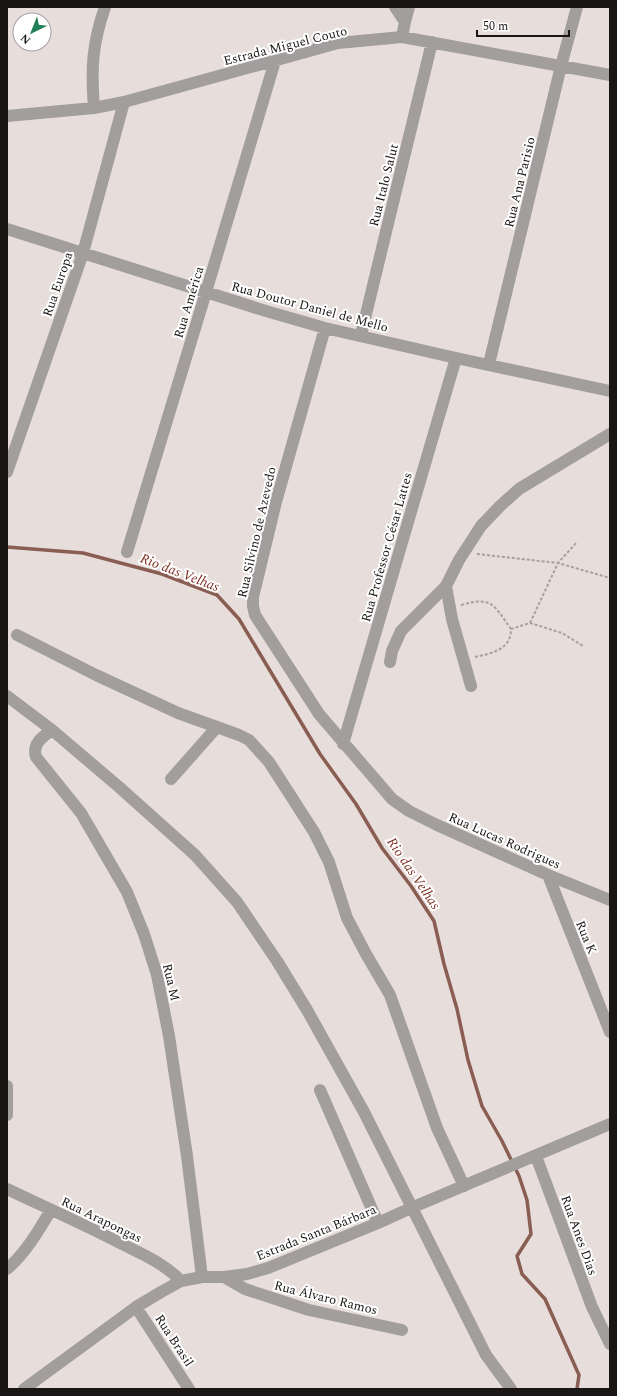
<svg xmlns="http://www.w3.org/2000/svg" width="617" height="1396" font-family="Spectral,serif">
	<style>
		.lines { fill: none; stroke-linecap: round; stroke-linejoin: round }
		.stream { stroke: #8a5d53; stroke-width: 3.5 }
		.path { stroke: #a8a09f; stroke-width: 2; stroke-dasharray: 3 2; stroke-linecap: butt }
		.minor { stroke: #a29e9d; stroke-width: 12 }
		.labels { text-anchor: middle; stroke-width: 4; stroke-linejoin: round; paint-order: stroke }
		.street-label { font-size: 13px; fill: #191615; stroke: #fff }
		.water-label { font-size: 14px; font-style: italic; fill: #7f3122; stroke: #fff }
	</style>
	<rect width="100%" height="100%" fill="#e7dddb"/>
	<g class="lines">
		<path class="stream" d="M7 547 83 553 162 574 217 595 239 619 320 754 356 804 382 848 411 886 434 921 444 964 457 1009 468 1060 482 1106 502 1141 519 1176 527 1200 531 1234 517 1256 522 1274 545 1299 579 1375 577 1389"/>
		<path class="path" d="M477 554 558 563 610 578
			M461 605C492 596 493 604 511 629
			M530 623 558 563 577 542
			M475 657C492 653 511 650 511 629L530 623 562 633 583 646"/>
		<path class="minor" d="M395 7 405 22 402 37
			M405 22 409 7
			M94 108C91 68 92 45 105 7
			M7 116 94 108 124 102 338 43 402 37 610 75
			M7 229 266 311 325 328 456 358 610 391
			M325 328 276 502 253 597V606L255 615 319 714 392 799 409 811 437 825 548 875 610 900
			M361 335 432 42
			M489 364 561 66 577 7
			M7 472 83 253 124 102
			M127 552 206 292 275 61
			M446 586 452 619 471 686
			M17 635 96 675 178 713 239 735 249 740 269 762 314 832 329 862 347 918 366 954 390 995 437 1128 464 1186
			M390 662 392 651 401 631 446 586 459 560 481 526 500 506 519 489 610 434
			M7 696 52 730 119 787 195 855 237 902 277 961 307 1010 364 1112 486 1355 511 1389
			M52 730C42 737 32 744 36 757L81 813 127 892 144 934 157 975 169 1036 187 1156 202 1277
			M343 744 456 358
			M171 779 217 727
			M548 875 610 1032
			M7 1086V1115
			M320 1090 378 1223
			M536 1156 592 1307 610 1344
			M7 1189C45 1207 83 1224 120 1243 142 1254 164 1263 181 1281
			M7 1269C26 1253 38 1231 51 1210
			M224 1277 245 1289 309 1310 402 1330
			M136 1307 189 1389
			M24 1389 136 1307 161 1292 181 1281 202 1277H224L247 1274 268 1268 378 1223 411 1208 610 1124"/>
	</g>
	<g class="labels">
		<g class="street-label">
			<text transform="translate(285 45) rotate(-14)" y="5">Estrada Miguel Couto</text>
			<text transform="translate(519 182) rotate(-76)" y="5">Rua Ana Parisio</text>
			<text transform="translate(383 185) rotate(-76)" y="5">Rua Italo Salut</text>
			<text transform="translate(57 284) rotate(-71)" y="5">Rua Europa</text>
			<text transform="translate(188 302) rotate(-73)" y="5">Rua América</text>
			<text transform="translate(310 306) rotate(15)" y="5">Rua Doutor Daniel de Mello</text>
			<text transform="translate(256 532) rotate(-77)" y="5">Rua Silvino de Azevedo</text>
			<text transform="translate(386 547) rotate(-74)" y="5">Rua Professor César Lattes</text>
			<text transform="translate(505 840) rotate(24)" y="5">Rua Lucas Rodrigues</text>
			<text transform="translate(587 937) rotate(68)" y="5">Rua K</text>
			<text transform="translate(172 982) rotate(77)" y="5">Rua M</text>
			<text transform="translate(102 1219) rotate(26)" y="5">Rua Arapongas</text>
			<text transform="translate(316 1232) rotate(-22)" y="5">Estrada Santa Bárbara</text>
			<text transform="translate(580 1235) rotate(70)" y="5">Rua Anes Dias</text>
			<text transform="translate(326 1297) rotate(14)" y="5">Rua Álvaro Ramos</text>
			<text transform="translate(175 1340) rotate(57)" y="5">Rua Brasil</text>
		</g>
		<g class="water-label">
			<text transform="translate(180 572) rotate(21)" y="5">Rio das Velhas</text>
			<text transform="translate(414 873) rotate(56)" y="5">Rio das Velhas</text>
		</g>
	</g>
	<rect width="617" height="1396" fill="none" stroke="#191615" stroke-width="16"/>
	<g transform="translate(32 32) rotate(223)"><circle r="19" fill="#ffffff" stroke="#a3a2a1"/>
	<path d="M0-3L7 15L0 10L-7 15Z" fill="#217f56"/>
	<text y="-6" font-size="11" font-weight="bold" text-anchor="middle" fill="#191615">N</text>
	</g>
	<path d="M477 30v6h92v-6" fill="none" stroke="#191615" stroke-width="2"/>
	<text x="483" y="30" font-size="12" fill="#191615" stroke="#ffffff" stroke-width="3" paint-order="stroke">50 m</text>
</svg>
